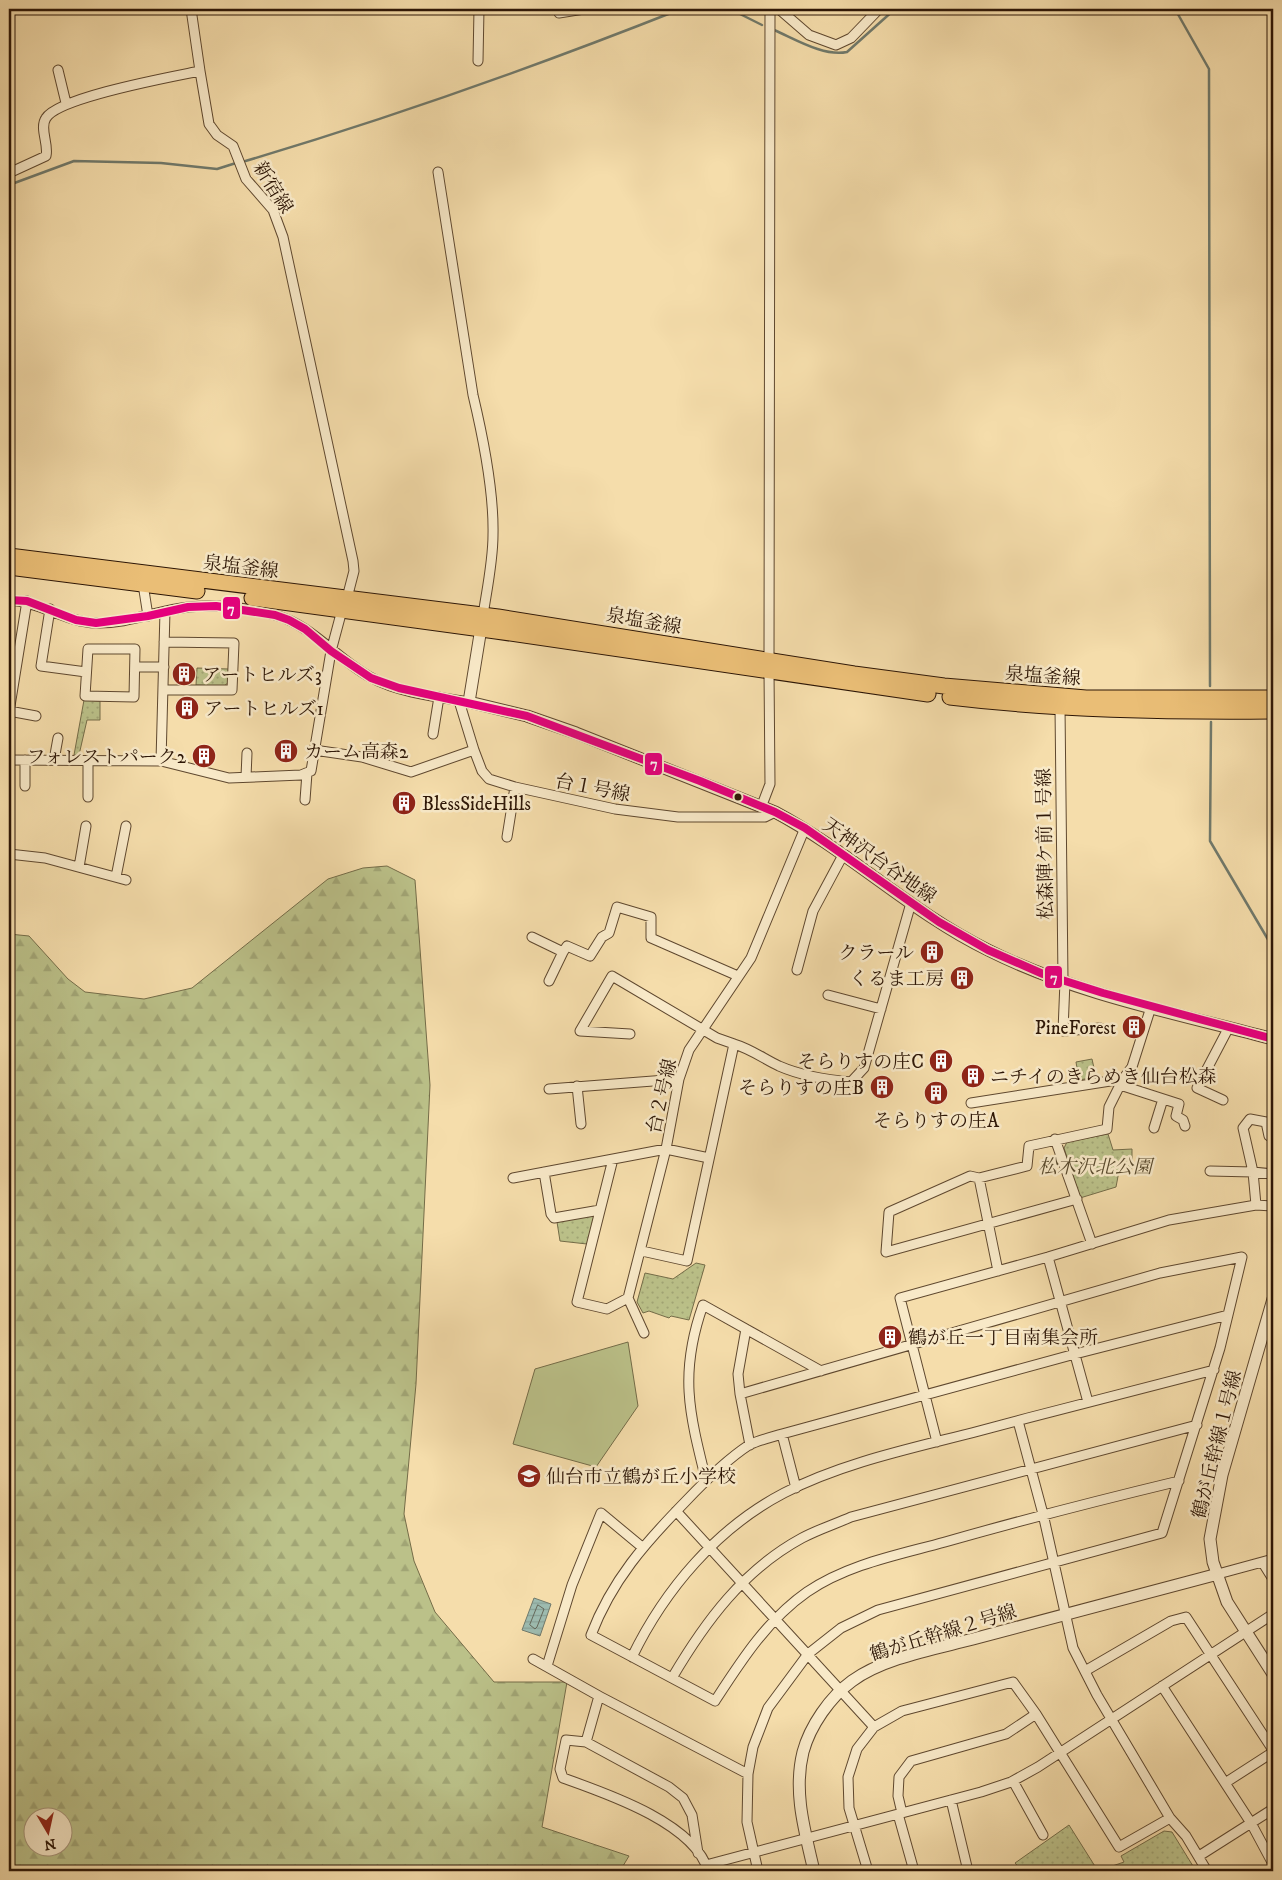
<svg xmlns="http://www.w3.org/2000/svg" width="1282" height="1880" font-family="'IM FELL DW Pica','Noto Serif JP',serif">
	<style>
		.grass { fill: url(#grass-dots); stroke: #746c48 }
		.forest { fill: url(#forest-firs); stroke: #746c48; fill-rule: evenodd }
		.garden { fill: #bbc189; stroke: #746c48 }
		.water { fill: url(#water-rules); stroke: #70796b }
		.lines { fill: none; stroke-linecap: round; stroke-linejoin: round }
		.shore { stroke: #65685a; stroke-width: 1 }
		.stream { stroke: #70796b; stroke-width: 2.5 }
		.minor-casing { stroke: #5f482f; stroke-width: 11 }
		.tertiary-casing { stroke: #5f482f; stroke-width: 13 }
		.primary-casing { stroke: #2d1606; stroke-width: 17 }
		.minor { stroke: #f8e9c8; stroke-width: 9 }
		.tertiary { stroke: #f8e9c8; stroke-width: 11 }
		.primary { stroke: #eabe76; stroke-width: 15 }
		.bus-1-casing { stroke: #f8e9c8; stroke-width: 11 }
		.bus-1 { stroke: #e5007d; stroke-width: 8 }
		.bus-dot { fill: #2d1606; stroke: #f8e9c8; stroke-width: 2 }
		.labels { text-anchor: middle; stroke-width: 5; stroke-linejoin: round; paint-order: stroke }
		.street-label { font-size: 19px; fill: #2d1606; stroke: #f8e9c8 }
		.poi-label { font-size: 19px; fill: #2d1606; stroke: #f8e9c8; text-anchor: start }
		.park-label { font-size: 19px; font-style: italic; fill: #58492d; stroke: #f8e9c8 }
		.line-badge { stroke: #f8e9c8; stroke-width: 2 }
		.badge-label { font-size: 14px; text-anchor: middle; font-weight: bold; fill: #fff }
	</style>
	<defs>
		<pattern id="grass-dots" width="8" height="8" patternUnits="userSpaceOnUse" patternTransform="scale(1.25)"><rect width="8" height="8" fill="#bbc189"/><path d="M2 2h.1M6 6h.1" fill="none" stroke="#a1a575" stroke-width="1.8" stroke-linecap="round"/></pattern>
		<pattern id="forest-firs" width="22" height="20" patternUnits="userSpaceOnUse" patternTransform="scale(1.25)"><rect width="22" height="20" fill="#bbc189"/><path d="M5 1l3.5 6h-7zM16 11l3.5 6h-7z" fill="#a1a575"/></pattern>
		<pattern id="water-rules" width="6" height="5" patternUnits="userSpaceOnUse" patternTransform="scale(1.25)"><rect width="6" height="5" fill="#9dbbaf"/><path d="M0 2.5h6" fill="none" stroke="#88a095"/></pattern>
	</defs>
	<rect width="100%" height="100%" fill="#f5ddab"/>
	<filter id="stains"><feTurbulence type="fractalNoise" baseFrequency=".004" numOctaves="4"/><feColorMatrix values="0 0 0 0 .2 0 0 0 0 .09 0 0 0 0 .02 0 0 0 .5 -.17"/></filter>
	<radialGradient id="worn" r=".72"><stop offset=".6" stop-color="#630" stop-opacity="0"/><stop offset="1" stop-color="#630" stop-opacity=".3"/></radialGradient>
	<path class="grass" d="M197 668 229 669V682L224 686 196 685Z
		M84 700 100 701V720H87L79 755H74Z
		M1092 1059 1096 1077 1079 1080 1076 1062Z
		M1108 1134 1113 1150 1132 1149V1169L1119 1171 1116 1187 1080 1198 1064 1148 1067 1142Z
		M595 1215 587 1244 560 1241 557 1222Z
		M696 1263 705 1265 689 1320 671 1316 669 1318 649 1311 643 1313 637 1302 645 1273 673 1279Z
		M1069 1825 1098 1871H1022L1015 1863Z
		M1164 1831 1172 1832 1196 1871H1098L1124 1862 1121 1856Z"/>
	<path class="forest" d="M387 866 415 880 430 1085 416 1384 404 1514 414 1561 435 1612 494 1682H567L542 1827 629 1856 620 1871H9V934L29 936 68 979 85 992 144 999 192 988 328 879 363 868ZM32 1818H62V1848H32Z"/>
	<path class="garden" d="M628 1342 638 1406 596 1467 513 1444 535 1369Z"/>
	<path class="water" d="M534 1598 551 1604 540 1636 522 1630Z"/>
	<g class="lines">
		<path class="shore" d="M538 1605 544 1609 537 1627 535 1629 530 1625Z"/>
		<path class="stream" d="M730 9 762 25
			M1175 9 1209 69 1210 686
			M774 30C795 39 824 57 847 52L895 9
			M242 162C391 118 537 66 681 9
			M9 185 74 161 161 163 217 169 236 163
			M1211 722 1210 841 1273 948"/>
		<g class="minor-casing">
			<path id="minor" d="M191 9 200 71
				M779 9 809 35 836 45 851 38 879 9
				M559 13 584 9
				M478 61 479 9
				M58 70 66 103
				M438 172 473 395C483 437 494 492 493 535 493 561 487 589 483 615
				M9 173 46 156C49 144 39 128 46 118 59 97 171 77 200 71L209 124 217 135 233 146 246 179 273 210 283 237 353 561 354 571 347 598
				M143 584 148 616
				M9 600C40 602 66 622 96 623 128 624 158 610 189 607 217 604 248 608 275 615 312 625 337 659 370 677 399 693 437 697 469 702
				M50 609 41 666 86 672
				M88 649H135L134 697 85 696Z
				M769 660 770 9
				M135 667H164
				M163 690H232L234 643 164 642
				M459 701 474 750 482 771 489 779 515 787 615 809 678 817H765L775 812
				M1060 707 1063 980
				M9 711 36 716
				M9 712 27 601
				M433 734 439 697
				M314 750 362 757 411 772 474 750
				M9 760 161 761 229 778 301 775 311 771 331 651 342 610
				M25 760V786
				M54 760 58 738
				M161 761 165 611
				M246 777 247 753
				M88 797V760
				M305 800 307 773
				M762 805 770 784 769 671
				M507 837 515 787
				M9 854 45 858 126 880
				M79 867 86 826
				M116 877 126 826
				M532 937 563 952 567 946 590 956 602 937 609 933 617 907 651 917V938L738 976
				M797 970 813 911 843 855
				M549 981 563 952
				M1065 981 1063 1031 1100 1028
				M828 995 881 1009
				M630 1034 580 1031 612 976 717 1038 734 1044 687 1261 642 1251
				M734 1044C751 1049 764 1059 779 1066 802 1076 827 1080 851 1082L864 1068 911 903
				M1120 1085 1179 1104 1176 1116 1183 1120 1185 1126
				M577 1086 581 1124
				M549 1089 679 1079
				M1223 1100 1197 1088 1229 1027
				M971 1103 1123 1079 1132 1067 1151 1007
				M1154 1128 1163 1099
				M1269 1136 1266 1122 1250 1119 1243 1128 1253 1172 1273 1174
				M1055 1139 1092 1244
				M613 1159 577 1302 607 1309 628 1298
				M1210 1171 1253 1172 1256 1205
				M544 1172 551 1214 554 1218 600 1210
				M513 1178 666 1149 709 1158
				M979 1178 998 1271
				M1077 1199 886 1252 889 1212 970 1176 979 1178 1027 1166 1029 1146 1107 1129 1109 1107 1123 1079
				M1048 1257 1088 1402
				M644 1333 628 1298 666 1149 679 1079 689 1050 751 958 805 828
				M740 1394 738 1374 746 1329
				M1018 1421 1043 1514 1073 1648 1097 1695 1170 1818 1186 1836 1207 1871
				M782 1434 796 1488
				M937 1442 900 1298 1048 1257 1169 1220 1256 1205 1273 1206
				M706 1480C689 1412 679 1373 703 1305L821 1371
				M1179 1481C1100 1500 1022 1520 945 1542 898 1555 848 1564 807 1592 767 1620 741 1661 715 1701L591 1635C612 1580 645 1543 686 1501 705 1481 726 1460 749 1445 759 1440 772 1437 782 1434L1075 1354 1228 1315
				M676 1511 874 1727
				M1263 1563 1273 1579
				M1218 1574 1273 1559
				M632 1657C665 1589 717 1528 784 1493 844 1462 914 1448 979 1431 1057 1410 1135 1390 1214 1370
				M533 1659 599 1696 586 1742
				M547 1666 572 1585 601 1513 642 1547
				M1085 1671 1171 1621 1186 1617 1273 1750
				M672 1678C705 1622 743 1570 802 1538 817 1530 835 1524 851 1517L1197 1425
				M1162 1686 1251 1823 1273 1864
				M599 1696 748 1774 747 1822 758 1871
				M1036 1714 1119 1847 1170 1818
				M748 1774 753 1747 768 1708 808 1654 841 1628 878 1610 1162 1533 1220 1348 1242 1257 1160 1273 740 1394 750 1445
				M1013 1781 1043 1835
				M1225 1783 1273 1752
				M951 1800 968 1871
				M898 1814 914 1871
				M698 1853 692 1815 683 1798 669 1787 586 1742 566 1740 560 1769 563 1778C605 1793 695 1823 708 1871
				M1199 1856 1273 1809
				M706 1865 981 1792 1011 1782 1038 1767 1273 1614
				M868 1871 849 1808 848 1777 857 1749 874 1727 902 1711 1013 1682 1036 1714 1006 1734 911 1761 899 1777 898 1796 902 1813"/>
		</g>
		<g class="tertiary-casing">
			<path id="tertiary" d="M482 622 469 702 527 716 576 733 775 812C850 852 912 913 988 950 1075 994 1179 1014 1273 1039
				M1273 1299 1222 1475 1210 1539 1213 1562 1227 1602 1273 1674
				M814 1871C805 1832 793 1792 803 1752 810 1726 830 1697 852 1681 883 1658 935 1649 973 1639 1054 1617 1136 1596 1218 1574"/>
		</g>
		<g class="primary-casing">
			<path id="primary" d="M9 556 498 617 854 674 944 686 1086 698H1273
				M9 567 197 591
				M252 598 496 631 928 694
				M950 697C1058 710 1165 712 1273 711"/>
		</g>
		<use href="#minor" class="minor"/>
		<use href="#tertiary" class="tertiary"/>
		<use href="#primary" class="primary"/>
		<g class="bus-1-casing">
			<path id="bus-1" d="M9 600 27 601 76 620 96 623 148 616 188 607 216 606 275 615 289 620 305 629 331 651 371 678 399 688 527 716 700 781 775 812 805 828 939 922 988 950 1043 974 1103 993 1273 1039"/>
		</g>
		<use href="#bus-1" class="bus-1"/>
	</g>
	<defs>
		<g id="building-disc" transform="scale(1.25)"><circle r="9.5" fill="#8f2418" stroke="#f8e9c8"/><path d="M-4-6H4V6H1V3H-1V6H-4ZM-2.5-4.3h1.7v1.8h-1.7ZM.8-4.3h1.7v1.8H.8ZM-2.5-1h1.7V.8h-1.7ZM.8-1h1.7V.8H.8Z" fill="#fff"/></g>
		<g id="school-disc" transform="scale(1.25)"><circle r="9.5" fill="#8f2418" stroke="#f8e9c8"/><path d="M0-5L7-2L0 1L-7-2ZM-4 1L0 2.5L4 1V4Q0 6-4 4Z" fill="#fff"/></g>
	</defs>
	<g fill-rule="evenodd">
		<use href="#building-disc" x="184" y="674"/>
		<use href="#building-disc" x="187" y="708"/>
		<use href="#building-disc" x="286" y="751"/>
		<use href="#building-disc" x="204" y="756"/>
		<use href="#building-disc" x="404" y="803"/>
		<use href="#building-disc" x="932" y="952"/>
		<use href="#building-disc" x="962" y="978"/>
		<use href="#building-disc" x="1134" y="1027"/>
		<use href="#building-disc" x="941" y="1061"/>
		<use href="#building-disc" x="973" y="1076"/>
		<use href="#building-disc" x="882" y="1087"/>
		<use href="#building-disc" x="936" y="1093"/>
		<use href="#building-disc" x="890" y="1337"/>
		<use href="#school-disc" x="529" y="1476"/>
	</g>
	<circle class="bus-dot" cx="738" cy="797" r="4.5"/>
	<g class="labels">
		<g class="street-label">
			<text transform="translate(274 187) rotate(58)" y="7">新宿線</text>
			<text transform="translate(241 566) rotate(7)" y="7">泉塩釜線</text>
			<text transform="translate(644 620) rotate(10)" y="7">泉塩釜線</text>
			<text transform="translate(1043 675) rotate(4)" y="7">泉塩釜線</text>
			<text transform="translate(593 787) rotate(11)" y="7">台１号線</text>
			<text transform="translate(1044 844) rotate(-91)" y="7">松森陣ケ前１号線</text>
			<text transform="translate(880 860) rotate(35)" y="7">天神沢台谷地線</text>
			<text transform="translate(661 1096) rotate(-77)" y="7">台２号線</text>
			<text transform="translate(1216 1444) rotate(-76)" y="7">鶴が丘幹線１号線</text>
			<text transform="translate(943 1632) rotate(-17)" y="7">鶴が丘幹線２号線</text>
		</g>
		<g class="poi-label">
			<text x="202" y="681">アートヒルズ3</text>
			<text x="204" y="715">アートヒルズ1</text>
			<text x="304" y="758">カーム高森2</text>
			<text x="186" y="763" text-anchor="end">フォレストパーク2</text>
			<text x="422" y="810">BlessSideHills</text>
			<text x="914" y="959" text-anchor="end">クラール</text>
			<text x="944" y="985" text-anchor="end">くるま工房</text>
			<text x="1116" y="1034" text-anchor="end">PineForest</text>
			<text x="924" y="1068" text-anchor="end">そらりすの庄C</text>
			<text x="990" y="1083">ニチイのきらめき仙台松森</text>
			<text x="864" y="1094" text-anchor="end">そらりすの庄B</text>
			<text x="936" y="1127" text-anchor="middle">そらりすの庄A</text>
			<text x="908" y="1344">鶴が丘一丁目南集会所</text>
			<text x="546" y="1483">仙台市立鶴が丘小学校</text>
		</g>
		<g class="park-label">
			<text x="1095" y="1173">松木沢北公園</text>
		</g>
	</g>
	<g class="line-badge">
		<rect x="222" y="596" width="19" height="24" rx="5" fill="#e5007d"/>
		<rect x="644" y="752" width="19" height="24" rx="5" fill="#e5007d"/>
		<rect x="1044" y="965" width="19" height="24" rx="5" fill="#e5007d"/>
	</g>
	<g class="badge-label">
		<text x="231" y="613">7</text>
		<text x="654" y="768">7</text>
		<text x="1054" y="982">7</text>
	</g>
	<rect width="1282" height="1880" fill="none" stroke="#f5ddab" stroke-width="30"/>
	<rect x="10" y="10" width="1262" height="1860" fill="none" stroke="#2d1606" stroke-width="2.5"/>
	<rect x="15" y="15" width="1252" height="1850" fill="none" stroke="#2d1606"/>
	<g transform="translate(48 1832) rotate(171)"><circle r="24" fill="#f8e9c8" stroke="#a7957a"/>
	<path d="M0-4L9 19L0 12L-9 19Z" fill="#8f2418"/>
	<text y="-8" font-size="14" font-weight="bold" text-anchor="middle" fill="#2d1606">N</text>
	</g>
	<rect width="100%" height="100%" filter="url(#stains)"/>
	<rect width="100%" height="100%" fill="url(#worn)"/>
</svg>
